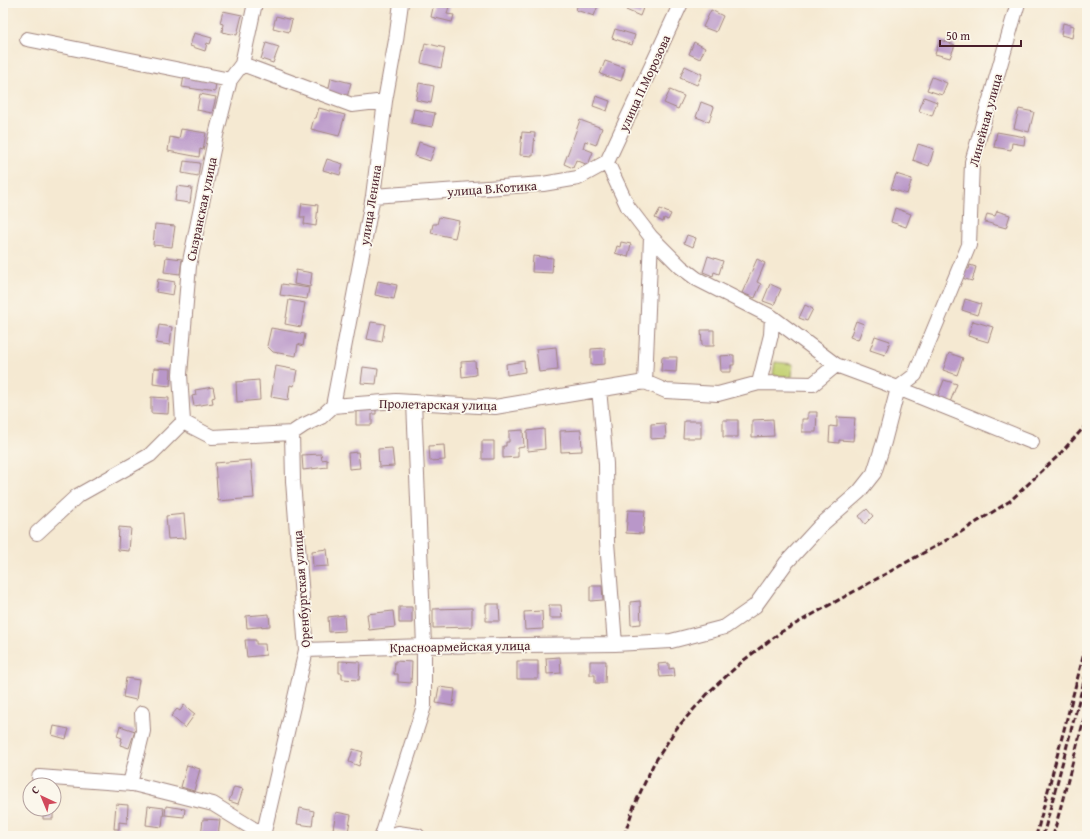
<svg xmlns="http://www.w3.org/2000/svg" width="1090" height="839" font-family="'Gentium Book Plus',serif">
	<style>
		.green { fill: #c4d274; stroke: #877850 }
		.building { fill: #b997c9 }
		.lines { fill: none; stroke-linecap: round; stroke-linejoin: round }
		.minor-casing { stroke: #a0847e; stroke-width: 16 }
		.minor { stroke: #fff; stroke-width: 14 }
		.rail { stroke: #4a1f2b; stroke-width: 3; stroke-dasharray: 6 3; stroke-linecap: butt }
		.labels { text-anchor: middle; stroke-width: 3.5; stroke-linejoin: round; paint-order: stroke }
		.street-label { font-size: 13px; fill: #4a1f2b; stroke: #fbf7ec }
	</style>
	<rect width="100%" height="100%" fill="#fbf7ec"/>
	<filter id="ink" filterUnits="userSpaceOnUse"><feTurbulence type="fractalNoise" baseFrequency=".025" numOctaves="2"/><feDisplacementMap in="SourceGraphic" scale="8" xChannelSelector="R" yChannelSelector="G"/><feConvolveMatrix kernelMatrix="1 2 1 2 8 2 1 2 1" color-interpolation-filters="sRGB"/></filter>
	<filter id="wash" filterUnits="userSpaceOnUse"><feTurbulence type="fractalNoise" baseFrequency=".012" numOctaves="4" result="noise"/><feDisplacementMap in="SourceGraphic" scale="16" xChannelSelector="R" yChannelSelector="G"/><feGaussianBlur stdDeviation="0.9" result="paint"/><feColorMatrix in="noise" values="0 0 0 0 0 0 0 0 0 0 0 0 0 0 0 0 0 1.4 0 .05"/><feComposite in="paint" operator="in"/></filter>
	<g filter="url(#wash)">
		<rect width="100%" height="100%" fill="#f5e9d2"/>
		<path class="green" d="M775 362 793 364 792 377 773 375Z"/>
		<g id="blocks">
			<path class="building" d="M434 3 449 6 447 14 454 15 452 22 431 17Z
				M578 3H599L594 16 576 10Z
				M628 3H645L640 16 626 10Z
				M711 10 723 16 716 32 703 27Z
				M223 11 242 15 237 35 222 32 223 24 220 23Z
				M276 16 292 20 289 32 273 28Z
				M1063 23 1074 26 1072 38 1061 35Z
				M615 29 635 35 632 45 612 38Z
				M194 33 212 38 210 44 207 43 205 51 190 46Z
				M940 40 955 45 950 58 935 54Z
				M694 42 705 48 700 59 689 54Z
				M266 43 279 47 273 63 261 59Z
				M425 43 445 48 441 68 421 63Z
				M605 61 625 68 621 81 600 74Z
				M685 66 702 74 697 85 680 78Z
				M184 76 216 81 215 92 182 87Z
				M932 77 947 83 942 95 927 90Z
				M331 78 351 83 347 97 328 92Z
				M419 83 434 86 431 103 416 100Z
				M670 90 684 96 678 109 664 103Z
				M200 94 216 97 212 113 197 110Z
				M596 96 610 101 607 111 593 106Z
				M924 97 937 102 932 116 919 111Z
				M701 102 714 107 709 122 696 117Z
				M319 108 345 115 339 136 311 129 314 118H316Z
				M414 109 435 113 432 127 411 123Z
				M1019 109 1034 112 1029 132 1014 128Z
				M580 120 602 128 596 145 585 141 583 148 593 152 588 165 576 160 573 168 564 164Z
				M181 129 206 133 203 150 200 149 199 157 168 151 170 137 179 139Z
				M522 132 535 133 533 156 520 155Z
				M997 132 1025 137 1024 145 1012 143 1011 150 994 147Z
				M419 142 435 147 430 161 415 156Z
				M918 144 934 149 929 166 913 160Z
				M327 159 343 164 340 175 323 170Z
				M184 161 200 163 198 176 182 173Z
				M896 174 912 179 907 194 891 189Z
				M177 186 192 188 190 203 175 201Z
				M302 203 318 205 316 226 304 224 305 217H300Z
				M895 208 911 214 906 227 891 222Z
				M660 209 671 214 668 220 664 218 663 222 655 218Z
				M997 211 1010 215 1006 228 985 222 987 214 995 216Z
				M439 217 459 221 455 238 431 233 433 224H437Z
				M155 224 175 226 172 247 153 245Z
				M687 235 696 238 693 247 684 243Z
				M621 242 631 244 628 257 615 253 617 246 620 247Z
				M533 256 553 258 552 273 532 272Z
				M708 256 723 261 719 274 714 272 713 276 703 272Z
				M166 257 182 259 180 274 164 272Z
				M757 259 765 263 757 282 761 284 755 298 742 293Z
				M970 265 976 267 972 281 962 278 965 268 969 269Z
				M296 270 312 273 310 287 294 284Z
				M158 279 175 282 173 295 156 292Z
				M378 281 397 285 394 299 375 295Z
				M282 284 309 288 307 299 280 295Z
				M770 284 781 289 774 305 763 301Z
				M965 299 981 304 977 315 962 310Z
				M289 300 305 303 301 327 285 324Z
				M805 305 813 309 807 321 799 318Z
				M856 321 864 324 858 340 850 337Z
				M973 321 993 327 988 342 968 336Z
				M371 322 385 324 382 342 367 339Z
				M159 325 172 327 170 345 156 343Z
				M271 328 305 334 303 346 298 344 296 356 273 352 267 346Z
				M701 330H714V346H702Z
				M875 336 890 341 885 355 870 350Z
				M556 347 558 370 539 372 536 349Z
				M605 348V364L591 365V349Z
				M949 353 963 358 957 375 943 370Z
				M734 355V365H731V372H721L720 356Z
				M662 357H677L676 372 661 371Z
				M475 361 476 375 462 377 461 362Z
				M524 361 525 372 507 375 506 364Z
				M276 366 297 370 294 386 290 385 288 400 271 397Z
				M363 367 378 369 376 384 361 383Z
				M154 368 171 369 170 386 153 384Z
				M259 380 260 400 237 402 236 382Z
				M944 380 957 384 949 405 936 401Z
				M213 387 215 397 212 398 213 403 194 406 192 396 196 395 195 390Z
				M151 397 169 398 168 414 151 413Z
				M356 407 376 409V414H372V425H356Z
				M808 412H817L816 432H802V419H808Z
				M837 417 855 418 853 441 839 440V443L829 442 830 426 837 427Z
				M773 419 774 436 752 437V420Z
				M723 420H738V437H723Z
				M684 421H701V438H683Z
				M665 423 666 438 651 439V424Z
				M544 429 545 449 528 451 527 431Z
				M523 430 524 447 518 448V457L503 458V446H506V442H509V431Z
				M581 430 582 451 561 452 560 431Z
				M482 441H494V459H482Z
				M444 445 445 460 430 461 429 446Z
				M392 448 394 466 379 467 378 449Z
				M358 452 360 468 349 469 348 453Z
				M321 454 322 460 327 459V467L303 470 302 455Z
				M251 460 254 498 218 501 215 463Z
				M867 509 873 516 865 524 859 516Z
				M628 510 645 511 643 534 626 533Z
				M184 514 186 538 168 539 166 516Z
				M119 527 131 528 129 551 118 550Z
				M327 549 329 566 313 567 312 551Z
				M590 586H602L603 600 590 601Z
				M640 601 641 624 631 625 630 602Z
				M486 604H499L500 621H486Z
				M549 605H561L562 618H549Z
				M399 607H412V623H399Z
				M472 608V627L433 628V609Z
				M393 611 395 627 369 630 367 614Z
				M542 611 543 629 525 630 524 612Z
				M269 614 270 626 247 628 246 616Z
				M344 615 345 631 329 632 328 617Z
				M245 640H256V644H265L266 655 247 657Z
				M560 657 561 673 547 674 546 658Z
				M339 661 360 662 359 680 342 679V673H339Z
				M395 661 412 662 411 683 398 682V674H394Z
				M517 661H538V679H517Z
				M590 661H606L605 683H595V675H590Z
				M669 663V669L674 668 675 676 660 677 658 664Z
				M126 678 139 680 136 700 123 697Z
				M439 687 455 689 453 706 436 703Z
				M184 705 195 714 185 728 171 716 177 709 180 711Z
				M54 726 69 729 66 739 52 735Z
				M120 726 135 731 129 748 120 745 122 738 117 736Z
				M353 749 363 752 359 766 349 762Z
				M187 765 200 769 194 791 181 787Z
				M234 787 243 789 238 804 229 801Z
				M116 804 128 805 127 823 119 822V829H114Z
				M148 806 164 808 162 827 146 825Z
				M166 806 185 809 184 817 165 815Z
				M300 808 314 811 312 826 297 824Z
				M43 809H53V819H43Z
				M336 812 351 815 348 832 333 829Z
				M203 819 220 820 218 836H201Z"/>
		</g>
	</g>
	<g filter="url(#ink)">
		<use href="#blocks" fill-opacity="0" stroke="#a0847e" stroke-width="1"/>
		<g class="lines">
			<g class="minor-casing">
				<path id="minor" d="M27 39 230 80
					M242 64 352 105 385 101
					M607 162 628 207 651 237 681 267 697 279 772 317 836 365
					M607 162 681 3
					M373 196 543 184 578 178 607 162
					M645 382 651 237
					M759 383 771 335 772 317
					M898 388 915 375 969 245 972 162 1018 3
					M599 389 606 464 607 542 615 644
					M333 406 373 196 385 101 396 40 401 3
					M183 422 180 374 189 266 216 135 230 80 242 64 255 3
					M37 533 77 496 150 455 183 422 212 437 292 433 304 425 321 417 333 406 396 401 495 407 645 382 666 391 718 394 759 383 813 384 836 365 898 388 1032 442
					M306 650 424 646 615 644 671 641 725 627 755 606 786 563 820 526 859 492 874 473 884 442 898 388
					M39 777 133 784 213 804 265 836
					M130 784 143 731 142 713
					M263 836 306 650 293 481 292 433
					M382 836 424 706V646L414 402
					M390 836 398 833 418 836"/>
			</g>
			<use href="#minor" class="minor"/>
			<path class="rail" d="M624 836 634 806 653 765 676 729 711 690 744 660 781 632 961 532 1010 501 1058 456 1087 424
				M1036 836 1087 642
				M1043 836 1087 670
				M1053 836 1087 708"/>
		</g>
	</g>
	<g class="labels">
		<g class="street-label">
			<text transform="translate(644 83) rotate(-65)" y="5">улица П.Морозова</text>
			<text transform="translate(985 120) rotate(-75)" y="5">Линейная улица</text>
			<text transform="translate(492 188) rotate(-4)" y="5">улица В.Котика</text>
			<text transform="translate(370 205) rotate(-81)" y="5">улица Ленина</text>
			<text transform="translate(201 209) rotate(-78)" y="5">Сызранская улица</text>
			<text transform="translate(438 404) rotate(1)" y="5">Пролетарская улица</text>
			<text transform="translate(301 589) rotate(-94)" y="5">Оренбургская улица</text>
			<text transform="translate(460 646) rotate(-1)" y="5">Красноармейская улица</text>
		</g>
	</g>
	<rect width="1090" height="839" fill="none" stroke="#fbf7ec" stroke-width="16"/>
	<g transform="translate(42 797) rotate(316)"><circle r="19" fill="#fbf7ec" stroke="#b4a19f"/>
	<path d="M0-3L7 15L0 10L-7 15Z" fill="#d1495b"/>
	<text y="-6" font-size="11" font-weight="bold" text-anchor="middle" fill="#4a1f2b">С</text>
	</g>
	<path d="M940 40v6h81v-6" fill="none" stroke="#4a1f2b" stroke-width="2"/>
	<text x="946" y="40" font-size="12" fill="#4a1f2b" stroke="#fbf7ec" stroke-width="3" paint-order="stroke">50 m</text>
</svg>
